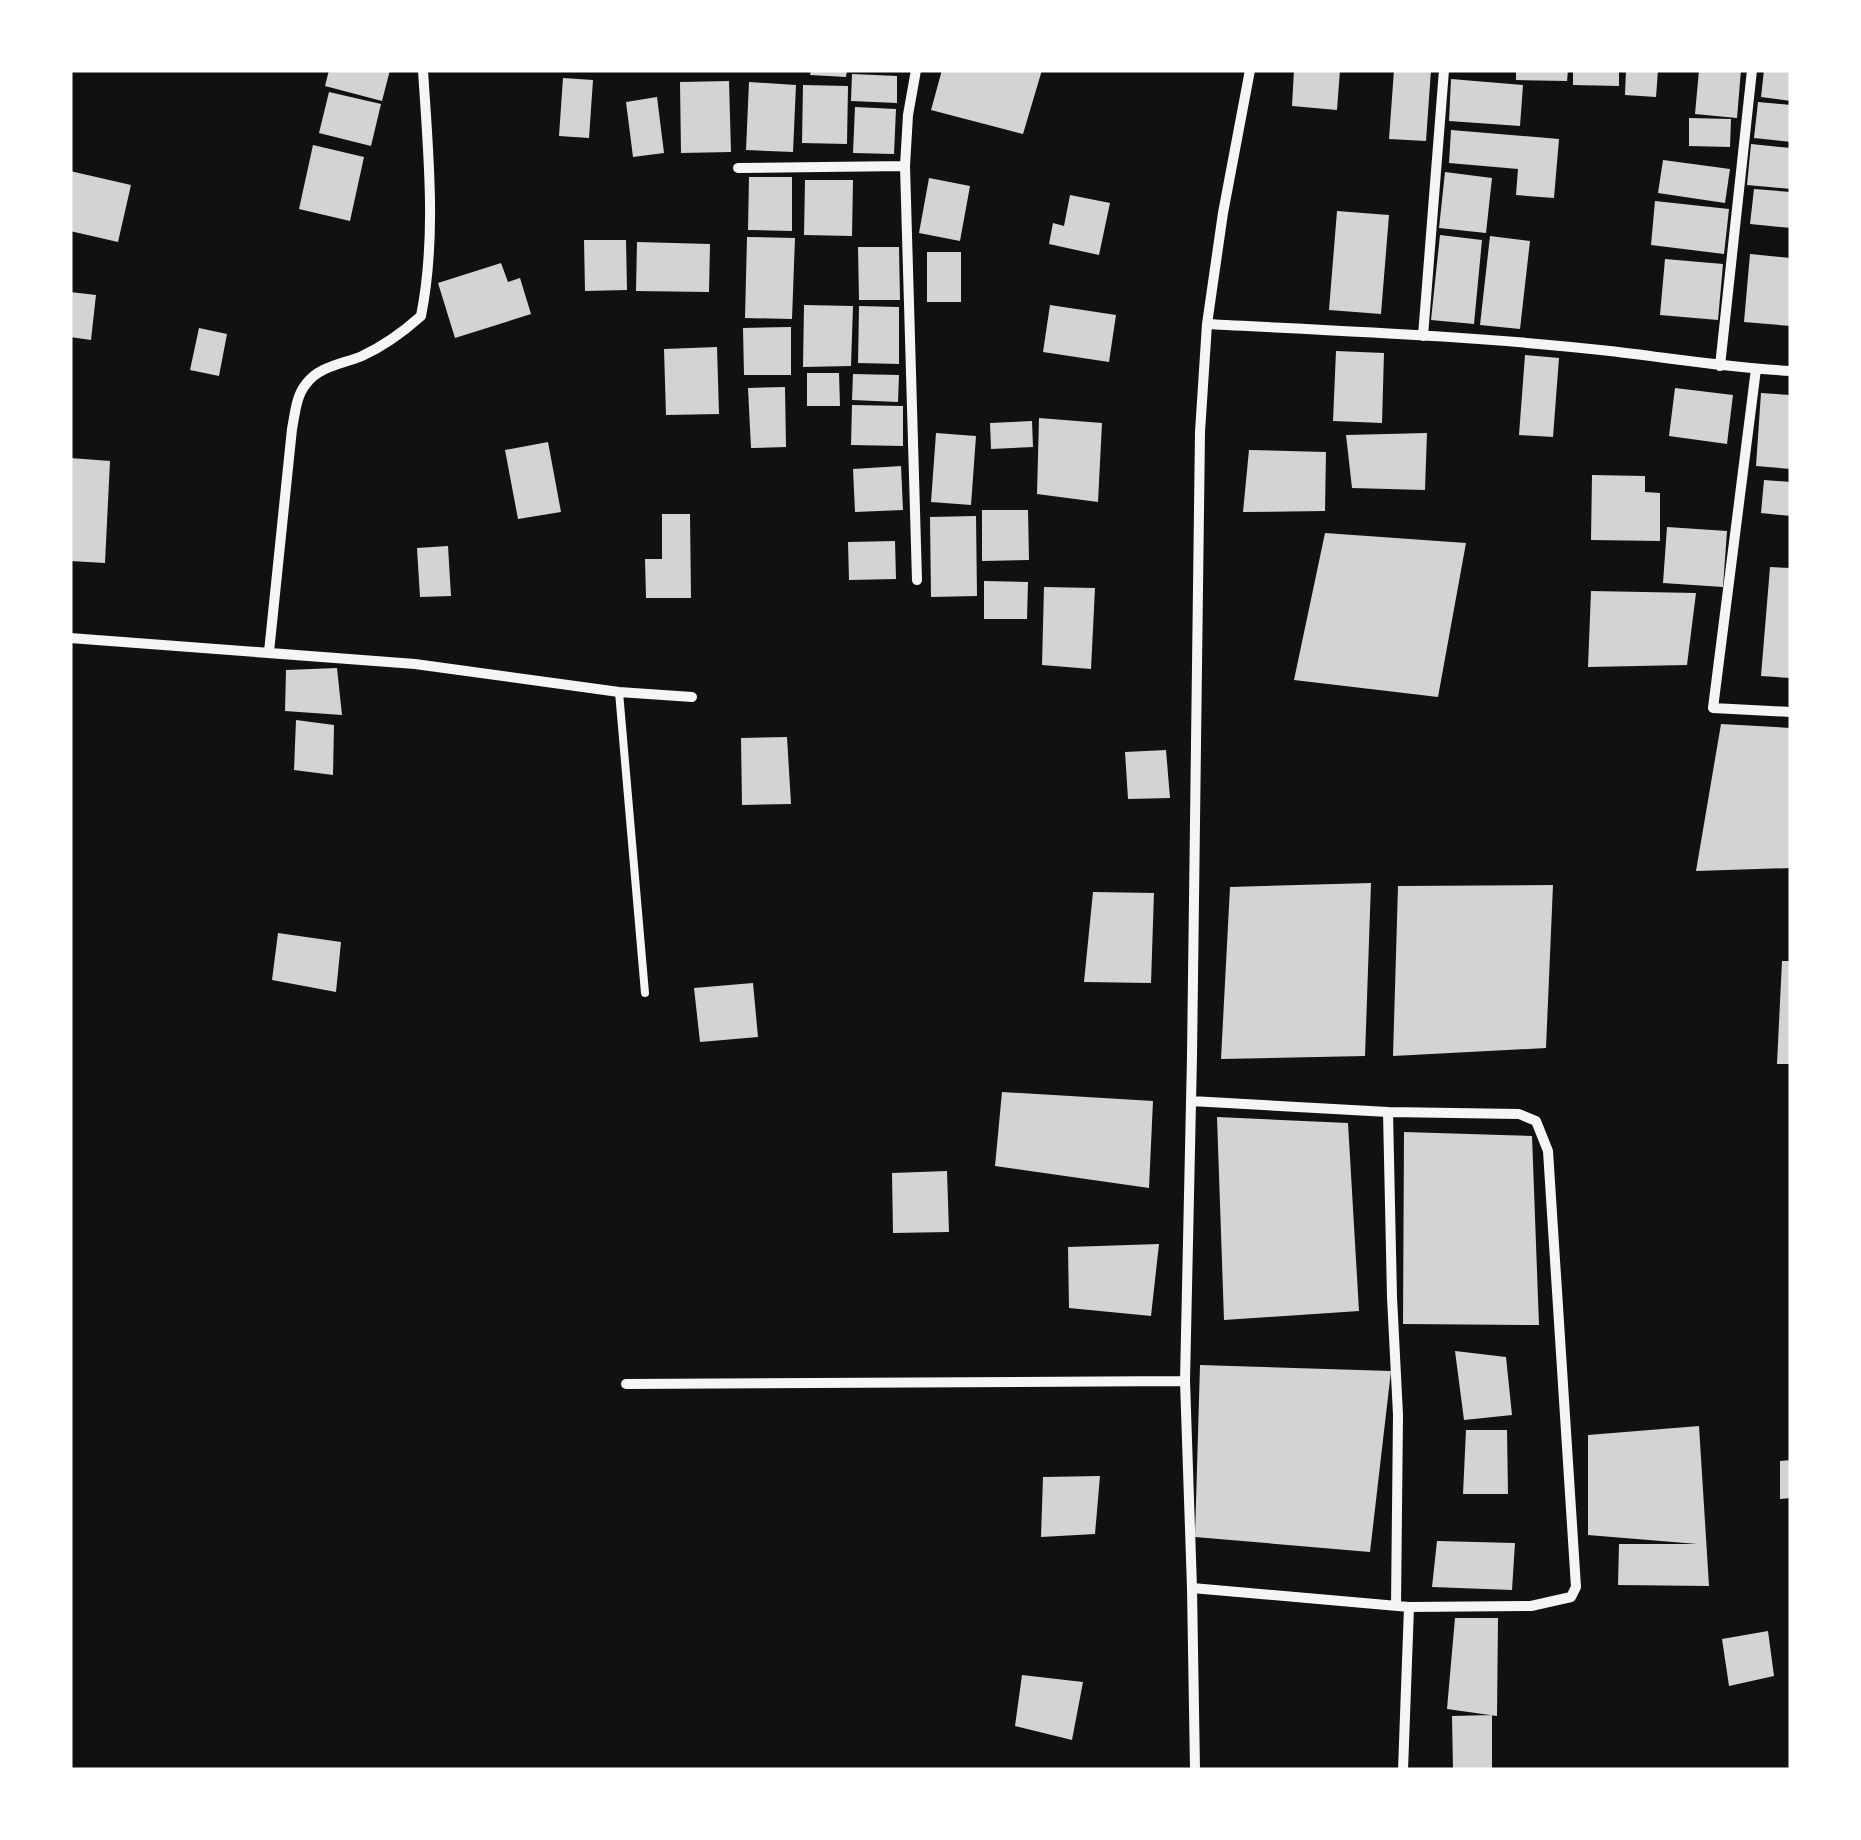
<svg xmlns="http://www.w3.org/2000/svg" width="1861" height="1840" font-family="'Nunito Sans',sans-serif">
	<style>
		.building { fill: #d3d3d3 }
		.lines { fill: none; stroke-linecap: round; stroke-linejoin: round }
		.service { stroke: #f5f5f5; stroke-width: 8 }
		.minor { stroke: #f5f5f5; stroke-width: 10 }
	</style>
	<rect width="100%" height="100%" fill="#111"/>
	<path class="building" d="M329 70H390L382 101 325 86Z
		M811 70H847L846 77 810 75Z
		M942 70H1042L1023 134 931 110Z
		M1294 70H1340L1337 110 1292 106Z
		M1394 70H1431L1426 141 1389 139Z
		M1516 70H1568L1567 81 1516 80Z
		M1573 70H1619V86L1573 85Z
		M1626 70H1658L1656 97 1625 95Z
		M1699 70H1741L1737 118 1695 114Z
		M1764 70H1791V101L1761 97Z
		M852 74 897 76V103L851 101Z
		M563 78 593 80 589 138 559 136Z
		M1451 79 1523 85 1520 126 1449 121Z
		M729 81 731 152 681 153 680 82Z
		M749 82 796 85 793 152 746 150Z
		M803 85 848 86 847 144 802 143Z
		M329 92 381 104 371 146 319 133Z
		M657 97 664 153 633 157 626 102Z
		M1758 102 1791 105V142L1754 138Z
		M855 107 896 109 894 154 853 153Z
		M1689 118 1731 119 1730 147 1689 146Z
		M1451 130 1559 139 1554 198 1516 195 1518 169 1449 163Z
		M1751 144 1791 148V189L1747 185Z
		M313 145 364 157 350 221 299 209Z
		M1663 160 1730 169 1725 203 1658 193Z
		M70 171 131 185 118 242 70 231Z
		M1445 172 1492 178 1486 233 1439 228Z
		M749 177H792V231L748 230Z
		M929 178 970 186 960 241 919 233Z
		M805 180H853L852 236 804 235Z
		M1754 189 1791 192V228L1750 224Z
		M1070 195 1110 203 1099 255 1049 244 1053 223 1064 226Z
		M1655 201 1729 209 1724 254 1651 245Z
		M1337 211 1389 215 1381 314 1329 310Z
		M1440 235 1482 240 1474 324 1431 320Z
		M1490 236 1530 241 1520 329 1480 325Z
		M747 237 795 238 792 319 745 318Z
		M584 240H626L627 290 585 291Z
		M637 242 710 244 709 292 636 291Z
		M858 247H899L900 300H859Z
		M927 252H961V302H927Z
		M1750 254 1791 258V326L1744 322Z
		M1665 259 1723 264 1718 320 1660 315Z
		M501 263 508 282 520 278 531 314 455 338 438 283Z
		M70 292 96 295 91 340 70 337Z
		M804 305 853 306 851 366 803 367Z
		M1050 305 1116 315 1109 362 1043 352Z
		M859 306 899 307V364L858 363Z
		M791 327V375H744L743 328Z
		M199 328 227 334 219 376 190 370Z
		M717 347 719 414 666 415 664 349Z
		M1336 351 1384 353 1382 423 1333 421Z
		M1525 355 1559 358 1553 437 1519 435Z
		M807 373H839L840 406H807Z
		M853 374 899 375 898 402 852 400Z
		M785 387 786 447 751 448 748 388Z
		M1675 388 1733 395 1727 444 1669 436Z
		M1761 393 1791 395V469L1756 466Z
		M852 405 903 406V446L851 445Z
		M1039 418 1102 423 1098 502 1037 494Z
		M1032 421 1033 447 991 449 990 423Z
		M936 433 976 436 971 505 931 502Z
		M1427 433 1425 490 1352 488 1346 435Z
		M548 442 561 512 518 519 505 450Z
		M1249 450 1326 452 1325 511 1243 512Z
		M70 458 110 461 105 563 70 561Z
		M901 466 903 510 855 512 853 469Z
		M1592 475 1645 476V492L1660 493V541L1591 540Z
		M1764 480 1791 482V516L1761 513Z
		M982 510H1028L1029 560 982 561Z
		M662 514H690L691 598H646L645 559H662Z
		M976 516 977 596 931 597 930 517Z
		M1667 527 1727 531 1723 587 1663 583Z
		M1325 533 1466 543 1438 697 1294 680Z
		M895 541 896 579 849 580 848 542Z
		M448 546 451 596 420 597 417 548Z
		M1770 567 1791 568V678L1761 676Z
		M984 581 1028 582 1027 619H984Z
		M1044 587 1095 588 1091 669 1042 665Z
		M1591 591 1696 593 1687 665 1588 667Z
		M337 668 342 715 285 711 286 670Z
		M296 720 334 725 333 775 294 770Z
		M1721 724 1791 728V868L1696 871Z
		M787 737 791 804 742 805 741 738Z
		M1166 750 1170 798 1128 799 1125 752Z
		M1371 883 1365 1056 1221 1059 1230 887Z
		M1553 885 1546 1048 1393 1056 1398 886Z
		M1093 892 1154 893 1151 983 1084 982Z
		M278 933 341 942 336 992 272 980Z
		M1782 961H1791V1064H1777Z
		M753 983 758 1037 700 1042 694 988Z
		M1002 1092 1153 1101 1149 1188 995 1166Z
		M1217 1117 1348 1123 1359 1311 1224 1320Z
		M1404 1132 1532 1136 1539 1325 1403 1324Z
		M947 1171 949 1232 893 1233 892 1173Z
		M1159 1244 1151 1316 1069 1308 1068 1247Z
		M1455 1351 1506 1357 1512 1415 1464 1420Z
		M1200 1365 1391 1371 1370 1552 1195 1537Z
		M1699 1426 1709 1586 1618 1585 1619 1544H1697L1588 1535V1435Z
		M1466 1430H1507L1508 1494H1463Z
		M1791 1460V1498L1780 1499V1461Z
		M1100 1476 1095 1534 1041 1537 1043 1477Z
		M1437 1541 1515 1543 1512 1590 1432 1587Z
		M1455 1618H1498L1497 1716 1447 1709Z
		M1768 1631 1774 1676 1729 1686 1722 1639Z
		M1022 1675 1083 1682 1072 1740 1015 1726Z
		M1492 1715V1770H1453L1452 1716Z"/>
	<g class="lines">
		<path class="service" d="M619 692 645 993"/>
		<path class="minor" d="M916 70 908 115 905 166 917 580
			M738 168 905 166
			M1207 324C1341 331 1476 336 1610 351 1670 358 1730 368 1791 371
			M1423 336 1444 70
			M1720 366 1752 70
			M1756 369 1713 708 1791 712
			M70 638 415 664 619 692 692 697
			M269 652 292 429C295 414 296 396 306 384 319 366 343 364 362 356 384 346 403 332 421 316 437 236 428 151 423 70
			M1191 1101 1388 1112 1519 1114 1536 1121 1548 1151 1576 1587 1571 1597 1531 1606 1409 1607 1192 1588
			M1388 1112 1392 1297 1398 1415 1396 1606
			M626 1384 1185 1381
			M1195 1770 1192 1588 1185 1381 1192 1056 1200 432 1207 324 1223 213 1250 70
			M1403 1770 1409 1607"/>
	</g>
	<rect width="1861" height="1840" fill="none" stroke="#ffffff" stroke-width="145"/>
</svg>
